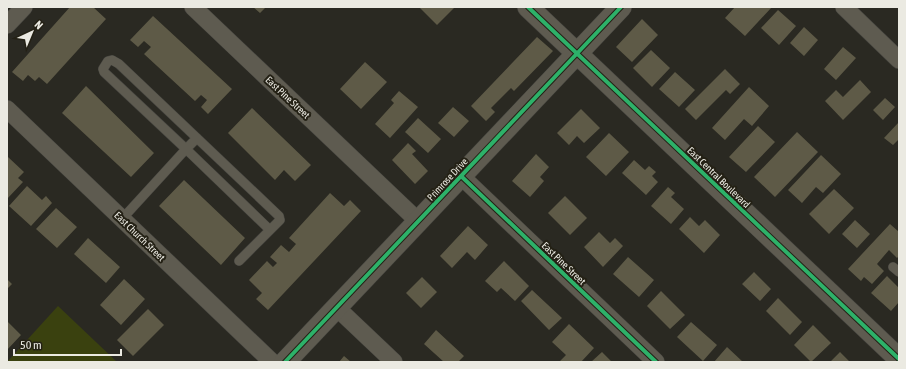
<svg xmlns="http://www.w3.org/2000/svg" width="906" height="369" font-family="'Asap Condensed',sans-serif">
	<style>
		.green { fill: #3a410f }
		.building { fill: #5e5a47 }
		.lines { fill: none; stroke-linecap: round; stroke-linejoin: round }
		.service-casing { stroke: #484742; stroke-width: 10 }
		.minor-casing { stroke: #484742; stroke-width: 18 }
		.tertiary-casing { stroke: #484742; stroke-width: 22 }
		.service { stroke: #5e5b50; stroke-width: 9 }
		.minor { stroke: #5e5b50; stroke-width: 17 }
		.tertiary { stroke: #5e5b50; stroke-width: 21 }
		.cycleway-casing { stroke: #242115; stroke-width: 6 }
		.cycleway { stroke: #2db169; stroke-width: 4 }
		.labels { text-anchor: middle; stroke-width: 4; stroke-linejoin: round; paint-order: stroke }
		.street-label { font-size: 10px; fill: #ebeae2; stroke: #242115 }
	</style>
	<rect width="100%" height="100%" fill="#2a2922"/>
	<path class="green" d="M58 306 117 362H7Z"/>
	<path class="building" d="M70 7H93L106 19 47 84 39 77 35 81 28 75 23 81 12 72Z
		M253 7H266L260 13Z
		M421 7H455L437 25 420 8Z
		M735 7H772L745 36 725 18Z
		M778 10 796 26 779 45 761 28Z
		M153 16 232 89 208 114 201 107 207 100 201 95 195 101 144 54 151 47 144 41 138 47 130 40Z
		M642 19 658 35 632 62 616 47Z
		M804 27 818 40 804 56 790 43Z
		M537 37 553 51 514 91 511 88 491 108 495 112 486 121 471 106Z
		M843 47 856 58 836 80 824 69Z
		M651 50 670 68 652 87 633 68Z
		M365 62 387 82 361 109 340 89Z
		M725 69 740 84 730 94 726 90 696 120 685 109Z
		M675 72 695 90 679 107 659 89Z
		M860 80 871 92 843 120 825 101 836 90 843 97Z
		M86 86 154 153 131 177 62 113Z
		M749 87 769 106 752 126 744 119 725 140 712 128Z
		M399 91 418 107 390 138 375 124 394 103 391 100Z
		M885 98 895 107 883 120 873 110Z
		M453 107 469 121 454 137 438 123Z
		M252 108 311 165 295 181 284 170 275 180 228 133Z
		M581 109 600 128 584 143 577 136 569 145 557 133Z
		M418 118 441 139 428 153 405 132Z
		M899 122V139L893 145 884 138Z
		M758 126 775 142 746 172 729 157Z
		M797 132 818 152 775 197 754 177Z
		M609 133 629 152 606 176 586 157Z
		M408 143 416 151 412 154 428 171 415 184 392 160Z
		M536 154 549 167 540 177 544 181 530 197 512 181Z
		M821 155 841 174 823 193 816 187 802 203 788 190Z
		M8 157 24 172 18 178 23 182 7 199Z
		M634 160 645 170 649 166 656 172 652 176 658 182 646 195 622 173Z
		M184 180 245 238 221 265 159 206Z
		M27 186 42 200 46 196 52 203 31 226 9 206Z
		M668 187 675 193 671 197 684 209 671 224 651 206Z
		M834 189 854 208 829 234 809 214Z
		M330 193 344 206 350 200 361 211 268 310 256 299 262 293 249 280 267 261 273 267 277 263 270 257 281 245 289 252 296 244 289 238Z
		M565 196 587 218 570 235 548 213Z
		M56 208 77 227 57 248 36 229Z
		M690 217 699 226 705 220 720 235 704 253 679 229Z
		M855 220 870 234 857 248 842 234Z
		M890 224 899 232V256L897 258 889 250 877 264 884 271 872 284 864 277 861 281 848 269Z
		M468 226 488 245 475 260 467 252 452 268 440 256Z
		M599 232 610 243 615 238 623 246 603 267 584 247Z
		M88 238 120 267 106 283 74 254Z
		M628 257 654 280 639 297 613 274Z
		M504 261 529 286 515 301 501 288 497 292 485 281Z
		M754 272 771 289 760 301 742 284Z
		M887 276 899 288V302L891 311 871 293Z
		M422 277 437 292 421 308 406 293Z
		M7 279 12 284 7 289Z
		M124 279 145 299 121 325 100 305Z
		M532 290 562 318 549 330 521 301Z
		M661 291 685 315 670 329 647 306Z
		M778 298 802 322 790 335 766 311Z
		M148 309 164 325 133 356 117 340Z
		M7 321 21 335 7 350Z
		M691 322 717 345 703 361 677 337Z
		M569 324 594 348 581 362H559L566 355 552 342Z
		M813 325 831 343 811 362 794 345Z
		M436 330 464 356 458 362H444L424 344Z
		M727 347 743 362H714Z
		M602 352 612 362H591Z
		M840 352 850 362H830Z
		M344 356 351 362H339Z"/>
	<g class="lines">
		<g class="service-casing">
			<path id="service" d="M197 138 186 149 270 230
				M122 219 186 149 104 72 103 69 108 61 112 60 119 64 279 216 280 220 239 261
				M893 267 899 272"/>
		</g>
		<g class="minor-casing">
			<path id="minor" d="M193 7 418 221
				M844 7 899 60
				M7 25 24 7
				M7 109 272 362
				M461 176 656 362
				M336 307 394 362"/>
		</g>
		<g class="tertiary-casing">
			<path id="tertiary" d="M528 7 899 359
				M285 362 621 7"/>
		</g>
		<use href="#service" class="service"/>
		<use href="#minor" class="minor"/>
		<use href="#tertiary" class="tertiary"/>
		<g class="cycleway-casing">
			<path id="cycleway" d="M528 7 899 359
				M461 176 656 362
				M285 362 621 7"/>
		</g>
		<use href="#cycleway" class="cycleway"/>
	</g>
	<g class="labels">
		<g class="street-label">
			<text transform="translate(288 97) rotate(43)" y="4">East Pine Street</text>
			<text transform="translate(719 177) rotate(44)" y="4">East Central Boulevard</text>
			<text transform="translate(447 179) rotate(-47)" y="4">Primrose Drive</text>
			<text transform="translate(140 236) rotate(44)" y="4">East Church Street</text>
			<text transform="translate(564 263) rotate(44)" y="4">East Pine Street</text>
		</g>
	</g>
	<rect width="906" height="369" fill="none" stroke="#ebeae2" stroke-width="16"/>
	<g transform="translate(32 32) rotate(44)" stroke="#242115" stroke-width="3" paint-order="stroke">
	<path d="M0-3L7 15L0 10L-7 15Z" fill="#ebeae2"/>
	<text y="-6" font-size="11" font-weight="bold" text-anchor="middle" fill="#ebeae2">N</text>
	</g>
	<path d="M14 349v6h107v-6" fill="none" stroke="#ebeae2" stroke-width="2"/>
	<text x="20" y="349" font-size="12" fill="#ebeae2" stroke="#242115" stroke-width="3" paint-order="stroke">50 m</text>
</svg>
